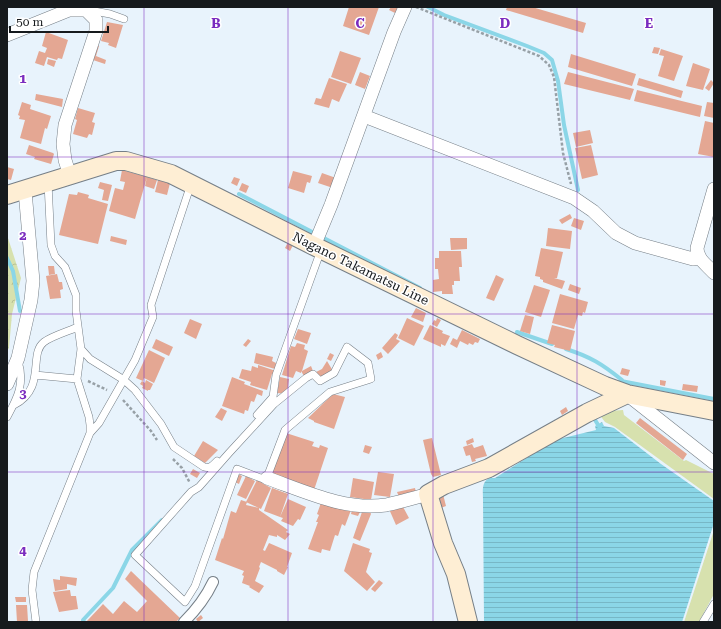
<svg xmlns="http://www.w3.org/2000/svg" width="721" height="629" font-family="'Roboto Serif',serif">
	<style>
		.green { fill: #d7e1ae }
		.forest { fill: url(#forest-crowns) }
		.water { fill: url(#water-rules) }
		.lines { fill: none; stroke-linecap: round; stroke-linejoin: round }
		.stream { stroke: #8bd6e7; stroke-width: 4 }
		.building { fill: #e4a793 }
		.service-casing { stroke: #767f87; stroke-width: 8 }
		.pedestrian-casing { stroke: #767f87; stroke-width: 12 }
		.minor-casing { stroke: #767f87; stroke-width: 14 }
		.secondary-casing { stroke: #767f87; stroke-width: 20 }
		.path { stroke: #97a0a6; stroke-width: 2.5; stroke-dasharray: 3 2; stroke-linecap: butt }
		.service { stroke: #fff; stroke-width: 7 }
		.pedestrian { stroke: #fff; stroke-width: 10 }
		.minor { stroke: #fff; stroke-width: 13 }
		.secondary { stroke: #feeed4; stroke-width: 18 }
		.grid { fill: none; stroke: #7b2cbf; stroke-width: 1; stroke-opacity: 0.55 }
		.labels { text-anchor: middle; stroke-width: 3; stroke-linejoin: round; paint-order: stroke }
		.street-label { font-size: 13px; fill: #161a1d; stroke: #fff }
		.grid-label { font-size: 13px; text-anchor: middle; font-weight: bold; fill: #7b2cbf; stroke: #fff; stroke-width: 3; stroke-linejoin: round; paint-order: stroke }
	</style>
	<defs>
		<pattern id="forest-crowns" width="20" height="18" patternUnits="userSpaceOnUse"><rect width="20" height="18" fill="#d7e1ae"/><path d="M2 6a3 3 0 1 1 6 0M12 15a3 3 0 1 1 6 0" fill="none" stroke="#b8c095"/></pattern>
		<pattern id="water-rules" width="6" height="5" patternUnits="userSpaceOnUse"><rect width="6" height="5" fill="#8bd6e7"/><path d="M0 2.5h6" fill="none" stroke="#77b7c6"/></pattern>
	</defs>
	<rect width="100%" height="100%" fill="#e8f3fc"/>
	<path class="green" d="M623 410 624 415 684 461 686 460 714 474V499L615 427 605 422 599 414 609 411Z
		M714 530V594L699 622H684Z"/>
	<path class="forest" d="M7 235 21 278 12 314 9 348 7 351Z"/>
	<path class="water" d="M602 422 604 426 614 428 661 464 714 501V523L682 622H484L483 500C483 492 481 481 490 478L484 465H481L480 461 489 457 490 460 486 463 492 478H495L555 440 596 430 595 426Z"/>
	<g class="lines">
		<path class="stream" d="M428 7 444 15 527 46 544 53 552 60 558 81 564 125 578 190
			M239 194 420 288
			M7 258 13 271 20 311
			M517 332 552 344
			M566 349C591 357 602 364 622 380
			M621 381 714 399
			M592 415 600 428
			M84 622 83 620 113 588 132 550 162 520"/>
	</g>
	<path class="building" d="M349 7H379L369 35 343 26Z
		M391 7H400L397 14 389 10Z
		M507 7H532L586 23 583 33 506 10Z
		M107 22 123 25 116 48 108 45 109 43 101 41Z
		M46 32 68 40 62 59 58 58 57 60 47 57 44 66 35 63 39 51 45 53 47 48 42 46Z
		M95 44 99 46 96 56 106 60 105 64 90 59Z
		M654 47 660 48 658 54 652 53Z
		M661 49 683 56 674 81 658 76 664 56 659 55Z
		M340 51 361 58 351 84 331 77Z
		M571 54 636 74 632 86 568 67Z
		M48 59 56 61 54 67 47 64Z
		M693 63 710 69 703 90 686 86Z
		M360 72 370 76 365 89 355 85Z
		M568 72 634 89 630 100 564 84Z
		M329 78 347 84 339 102 332 99 329 108 314 104 316 98 321 99Z
		M639 78 683 91 681 98 637 85Z
		M711 80 714 83 709 91 705 88Z
		M637 90 702 106 700 117 634 101Z
		M36 94 63 99 62 107 35 100Z
		M22 102 31 105 30 109 51 116 47 129 45 128 41 144 20 138 25 120 19 119 20 116 18 115Z
		M707 102 714 103V118L704 116Z
		M78 108 95 113 92 122 95 123 92 135 89 134 87 138 73 134 77 120 75 119Z
		M705 121 714 123V157L698 154Z
		M590 130 593 143 576 147 573 133Z
		M29 145 53 153 54 154 51 164 34 159 35 157 26 154Z
		M591 145 598 175 582 179 575 148Z
		M7 167 14 169 11 180 7 179Z
		M122 170 147 177 135 219 109 211 115 188 123 190 125 182 120 181Z
		M293 171 312 176 310 183 307 182 304 193 288 188Z
		M322 173 336 178 333 188 318 183Z
		M147 177 157 180 154 189 145 186Z
		M234 177 240 179 237 186 231 183Z
		M158 180 170 183 167 195 155 192Z
		M100 182 112 185 108 201 102 200 104 190 98 188Z
		M242 183 249 186 246 193 239 190Z
		M78 192 89 195 88 198 108 204 98 244 59 235 69 194 77 195Z
		M570 214 572 218 562 224 559 220Z
		M574 218 584 221 581 230 571 226Z
		M548 228 572 231 570 249 546 246Z
		M111 236 127 240 126 245 110 241Z
		M450 238H467V249L451 250Z
		M288 242 293 245 290 251 285 248Z
		M541 248 563 252 557 278H554L565 281 562 289 543 282V280L540 279V277L535 276Z
		M439 251H461L462 267H459L460 281H454V285H452L453 294H442V291L433 292V280L439 279 438 269H435V258H439Z
		M48 266H54L55 274 49 275Z
		M57 274 59 282H62L63 289 60 290 61 298 50 299 46 276Z
		M496 275 504 279 494 301 486 298Z
		M570 284 581 288 579 294 568 290Z
		M534 285 550 290 541 317 525 312Z
		M560 294 588 302 585 313 583 312 582 316 578 315 574 329 552 323Z
		M416 308 426 313 423 322 411 317Z
		M525 315 534 317 530 334 520 331Z
		M407 318 424 326 414 346 398 338Z
		M437 318 441 320 437 327 432 324 434 320 436 321Z
		M190 319 202 324 196 339 184 333Z
		M430 325 443 331 442 333 450 336 445 346 441 344V347L423 339Z
		M552 325 575 331 570 351 554 347 555 345 547 343Z
		M298 329 311 333 307 344 294 339Z
		M462 330 480 339 478 343 475 342 473 345 469 343 468 345 460 341 457 348 450 344 453 338 457 340Z
		M395 333 398 335 396 339 400 341 388 354 382 348Z
		M156 339 173 347 169 356 152 348Z
		M248 339 251 341 246 347 243 345Z
		M297 343 305 345 304 349 308 351 302 371 311 366 313 371 304 376 301 371V373L296 371 293 378 282 375 291 346 295 347Z
		M149 350 165 358 154 383 144 378 143 381 136 378Z
		M381 352 383 357 378 360 376 355Z
		M256 353 273 357 272 361 276 363 275 369 254 363Z
		M330 353 334 355 331 361 327 359Z
		M327 361 333 371 321 379 316 372 322 369Z
		M258 365 276 371 274 374H272L267 390 250 385 251 382 239 378 242 369 251 371 252 366 258 368Z
		M622 368 630 370 628 376 620 374Z
		M232 377 245 382 244 384 263 391 262 396 257 394 254 402 251 401 248 411 245 410 244 414 222 406Z
		M280 377 289 379 287 394 277 393Z
		M146 380 153 384 150 390H148V391L142 388 143 386 140 384 142 381 145 383Z
		M660 380 666 381 665 386 660 385Z
		M683 384 698 386 697 392 682 390Z
		M333 394 345 397 334 429 314 422V421L308 418Z
		M566 407 568 411 562 415 560 411Z
		M221 408 227 411 222 421 215 417Z
		M640 418 687 454 683 460 636 423Z
		M286 433 314 442 312 446 319 448 320 445 328 448 314 490 294 483 290 494 272 487 273 485 270 480Z
		M432 438 441 475 433 477 431 474 423 440Z
		M473 438 474 442 467 445 466 441Z
		M203 441 218 450 205 463 194 456Z
		M472 444 474 448 483 445 487 456 475 459 476 461 472 462 470 455 466 456 463 447Z
		M365 445 372 447 369 454 363 452Z
		M193 469 200 473 197 478 190 474Z
		M378 472 394 474 390 497 374 495Z
		M238 474 242 476 239 484 235 482Z
		M246 476 255 481 246 499 237 495Z
		M353 478 374 482 371 500 350 497Z
		M257 480 271 488 261 509 246 502Z
		M272 488 288 494 280 517 264 511Z
		M415 488 416 493 399 497 397 492Z
		M443 494 446 506 438 509V495Z
		M288 499 306 507 300 520 298 519 293 526 281 521 283 518 280 517Z
		M241 500 247 502 246 505 259 508V510L288 530 286 532 290 534 285 540 277 535V537L269 535 263 550 265 551 269 543 292 553 287 567H288L284 575 277 571V570L261 562 259 567 260 568 255 581 264 586 259 593 249 587 250 586 242 583 244 576 242 575 244 571 215 560 222 538 223 539 231 511 236 513Z
		M322 500 351 510 345 526 342 524 338 536 335 535 330 551 322 549 321 553 308 549 318 522H316L319 515 317 514Z
		M402 505 409 518 396 525 389 509Z
		M352 510 360 512 358 516 351 514Z
		M370 511 371 514 360 541 353 538 362 512Z
		M353 543 370 549 369 552 372 553 366 572 375 582 367 591 344 571Z
		M131 571 180 618 176 622H86L103 604 113 614 124 601 137 612 147 601 125 579Z
		M60 576 77 578 76 586 67 584V589L55 591 53 579 60 580Z
		M379 580 383 583 375 592 371 589Z
		M70 590 71 596H76L78 609 59 612 53 592Z
		M15 597H26V602H16Z
		M16 605H27L28 621 17 622Z
		M201 615 203 618 198 622 196 619Z"/>
	<g class="lines">
		<g class="service-casing">
			<path id="service" d="M89 10 110 14 124 19
				M347 347 368 363 371 379 330 392 285 430 266 480 237 469 195 586 185 602 135 555 191 492 199 487 229 453 274 404 306 378 313 374 320 381 334 373Z
				M81 349 90 359 124 380 135 390 161 424 174 447 204 467C210 469 213 465 217 461
				M35 375 77 379
				M14 405C47 388 28 354 44 342 52 336 69 331 78 327
				M257 415 273 397 276 375 321 250
				M7 417C18 397 25 383 18 361
				M90 433 99 423 135 360 153 317 151 305 191 184
				M36 622 32 590 34 572 90 433V425L89 417 77 379 81 349 76 311V295L65 267 55 256 51 245 48 183
				M703 622 714 604"/>
		</g>
		<g class="pedestrian-casing">
			<path id="pedestrian" d="M184 622C196 610 206 597 213 582"/>
		</g>
		<g class="minor-casing">
			<path id="minor" d="M7 35 69 10H86L96 20V31L65 125 63 144 65 160 70 176
				M364 116 574 198 593 211 616 233 635 243 693 259 700 258
				M714 189 697 248C697 259 707 265 714 273
				M314 246 331 205 394 32 405 7
				M7 384 18 358 31 300 33 281 25 191
				M629 396 714 463
				M267 478C304 491 345 511 386 505 400 502 414 498 428 494"/>
		</g>
		<g class="secondary-casing">
			<path id="secondary" d="M7 195 116 161H126L171 174 314 246 517 345 605 386 627 394 714 411
				M468 622 456 574 443 543 428 494 444 485 489 468 587 413 627 394"/>
		</g>
		<path class="path" d="M416 7 539 56 549 65 554 77 563 153 571 184
			M88 381 107 390
			M123 400 151 431 157 440
			M173 459 182 468 190 483"/>
		<use href="#service" class="service"/>
		<use href="#pedestrian" class="pedestrian"/>
		<use href="#minor" class="minor"/>
		<use href="#secondary" class="secondary"/>
	</g>
	<path class="grid" d="M144 7V622M288 7V622M433 7V622M577 7V622M7 157H714M7 314H714M7 472H714"/>
	<g class="labels">
		<g class="street-label">
			<text transform="translate(361 268) rotate(26)" y="5">Nagano Takamatsu Line</text>
		</g>
	</g>
	<g class="grid-label">
		<text x="216" y="28">B</text>
		<text x="360" y="28">C</text>
		<text x="505" y="28">D</text>
		<text x="649" y="28">E</text>
		<text x="23" y="83">1</text>
		<text x="23" y="240">2</text>
		<text x="23" y="398">3</text>
		<text x="23" y="555">4</text>
	</g>
	<rect width="721" height="629" fill="none" stroke="#161a1d" stroke-width="16"/>
	<path d="M10 26v6h98v-6" fill="none" stroke="#161a1d" stroke-width="2"/>
	<text x="16" y="26" font-size="12" fill="#161a1d" stroke="#ffffff" stroke-width="3" paint-order="stroke">50 m</text>
</svg>
